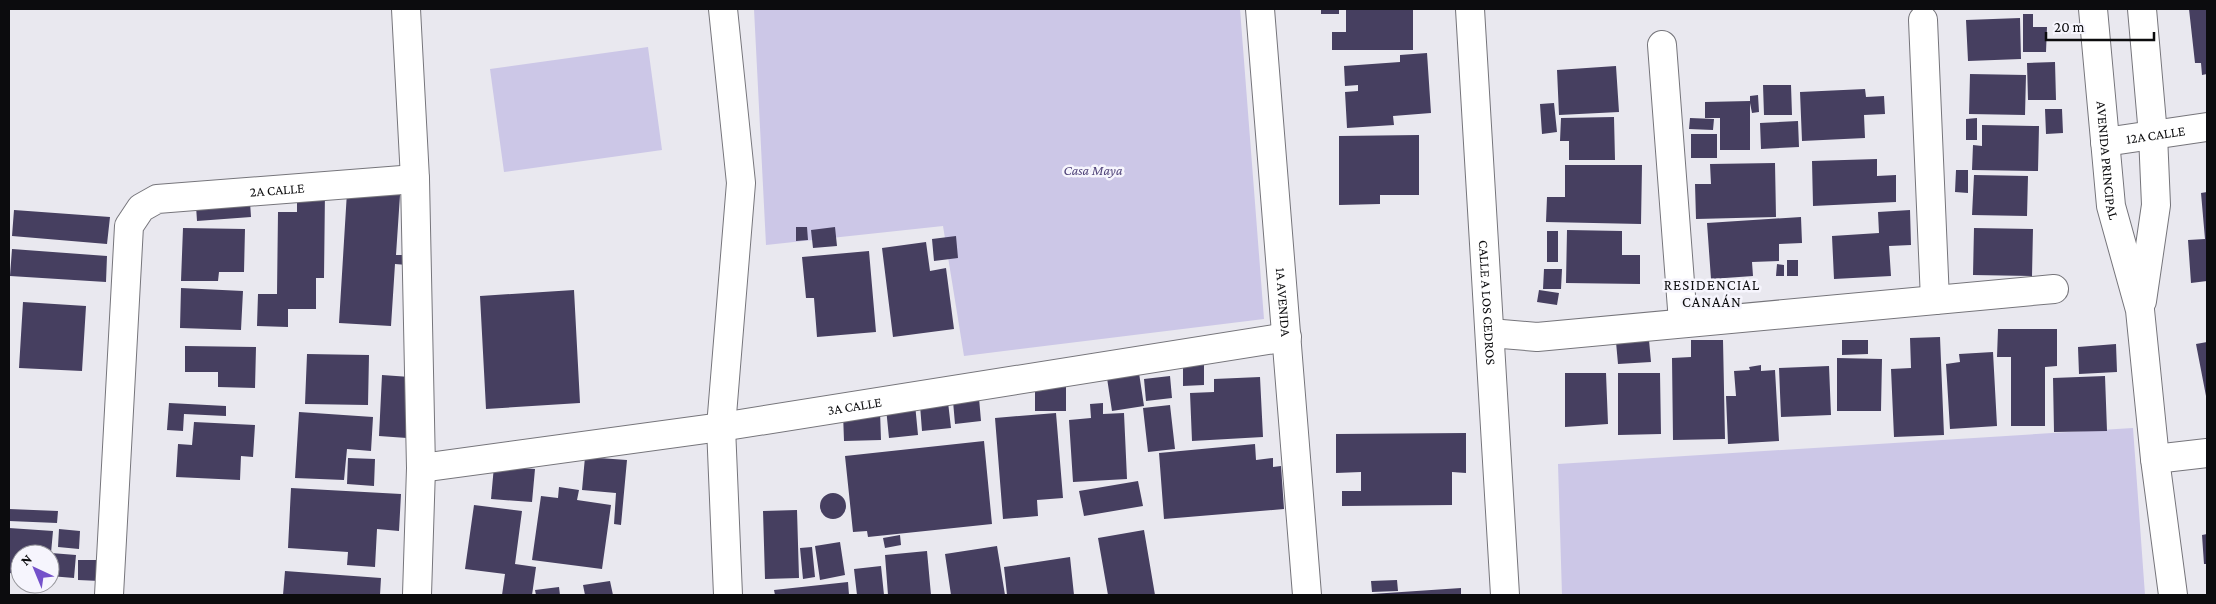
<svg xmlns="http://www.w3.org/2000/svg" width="2216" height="604" font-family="'Crimson Pro',serif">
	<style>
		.green { fill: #ccc7e7 }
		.building { fill: #463f60 }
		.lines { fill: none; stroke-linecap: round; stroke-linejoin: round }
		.minor-casing { stroke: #76757b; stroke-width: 30 }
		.tertiary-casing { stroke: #76757b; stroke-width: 30 }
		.minor { stroke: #fff; stroke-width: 28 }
		.tertiary { stroke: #fff; stroke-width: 28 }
		.labels { text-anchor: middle; stroke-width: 5; stroke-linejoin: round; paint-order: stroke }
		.street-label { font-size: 14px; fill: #0c0c0e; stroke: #f6f5fd }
		.park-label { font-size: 14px; font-style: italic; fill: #53477c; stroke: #f6f5fd }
		.neighbourhood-label { font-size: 15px; letter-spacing: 1px; fill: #0c0c0e; stroke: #f6f5fd }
	</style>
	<rect width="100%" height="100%" fill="#e9e8ef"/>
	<path class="green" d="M754 9H1240L1264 319 964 356 943 226 766 245Z
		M648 47 662 150 504 172 490 69Z
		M2133 428 2145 595H1562L1558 464Z"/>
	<path class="building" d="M1321 9H1339V14H1321Z
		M1346 9H1413V50H1332V32H1346Z
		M2189 9H2207V74L2202 75 2201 63H2195Z
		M2023 14H2033V27H2047L2046 52H2023Z
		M2020 18 2021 59 1968 61 1966 20Z
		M1427 53 1431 113 1393 116 1394 125 1347 128 1345 92 1358 91V85L1345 86 1344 66 1400 62V55Z
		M2055 62 2056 100H2028L2027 63Z
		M1616 66 1619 112 1559 115 1557 70Z
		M1970 74 2026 75 2025 115 1969 114Z
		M1763 85H1791L1792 115H1764Z
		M1865 89 1866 97 1884 96 1885 114 1864 115 1865 138 1802 141 1800 92Z
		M1758 95 1759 112 1752 113 1750 103V150H1720V118H1705V102L1750 101V96Z
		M1554 103 1557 132 1542 134 1540 104Z
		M2045 109H2062L2063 133 2046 134Z
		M1614 117 1615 160H1569V141H1560L1561 118Z
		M1690 118 1714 119 1713 130 1689 129Z
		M1977 118V140H1966V119Z
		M1798 121 1799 147 1761 149 1760 123Z
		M1982 125 2039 126 2038 171 1972 170 1973 145 1982 146Z
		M1691 134H1717V158H1691Z
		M1419 135V195H1380V204L1339 205V136Z
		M1877 159V176L1896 175V202L1813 206 1812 161Z
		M1775 163 1776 217 1696 219 1695 184H1711L1710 164Z
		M1565 165H1642L1641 224 1546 222 1547 197H1565Z
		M1956 170H1968V193L1955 192Z
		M1974 175 2028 176 2027 216 1972 215Z
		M297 190H325L324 278H316V309H288V327L257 326 258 294H277L278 212H297Z
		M347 192 400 195 396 255H408L407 265 395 264 391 326 339 323Z
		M2207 192V281L2191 283 2188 240 2205 239 2201 193Z
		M250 202 251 217 197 221 196 206Z
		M14 210 110 217 107 244 12 236Z
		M1910 210 1911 245 1889 246 1891 276 1834 279 1832 236 1879 233 1878 212Z
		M1801 217 1802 243 1779 244V261L1752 262 1753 276 1711 279 1707 223Z
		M796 227H807L808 240 796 241Z
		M835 227 837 246 813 248 811 230Z
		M183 228 245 229 244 272H219L218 281H181Z
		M1974 228 2033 229 2032 276 1973 275Z
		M1567 230 1622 231V255H1640V284L1566 283Z
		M1547 231H1558V262H1547Z
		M956 236 958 258 934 261 932 239Z
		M926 242 930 271 946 268 954 329 893 337 882 248Z
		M12 249 107 256 106 282 10 276Z
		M869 251 876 332 817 337 814 298H806L802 257Z
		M1787 260H1798V276H1787Z
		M1777 264 1784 265V276H1776Z
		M1544 269H1562L1561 289H1543Z
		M181 288 243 291 241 330 180 328Z
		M574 290 580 403 486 409 480 296Z
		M1539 290 1559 293 1557 305 1537 302Z
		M23 302 86 306 82 371 19 368Z
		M1998 329H2057V366L2045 367V426H2011V357H1997Z
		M1940 337 1944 435 1894 437 1891 369 1911 368 1910 338Z
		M1649 340 1651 362 1618 364 1616 342Z
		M1691 340H1723L1725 439 1673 440 1672 358 1691 357Z
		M1842 340H1868V354L1842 355Z
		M2207 342V396H2206L2196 344Z
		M2116 344 2117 372 2079 374 2078 347Z
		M185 346 256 347 255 388 218 387V372H185Z
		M1993 352 1997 426 1950 429 1946 364 1960 362 1959 354Z
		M307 354 369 355 368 405 305 404Z
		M1837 358 1882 359 1881 411H1837Z
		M1183 365H1204V385L1183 386Z
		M1761 365V371L1775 370 1779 441 1728 444 1726 396H1736L1734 371 1750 370 1749 367Z
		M1829 366 1831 415 1781 417 1779 368Z
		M1139 373 1144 406 1112 411 1107 378Z
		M1565 373H1606L1608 424 1565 427Z
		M1618 373H1660L1661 434 1618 435Z
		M382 375 410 377 407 438 379 436Z
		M1170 376 1172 398 1146 401 1144 379Z
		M2105 376 2107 431 2054 432 2053 378Z
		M1260 377 1263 437 1192 441 1190 393 1214 392V379Z
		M1035 381H1066V411H1035Z
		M979 398 981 421 955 424 953 401Z
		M948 402 951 428 922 431 920 405Z
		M169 403 226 406V416L184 414 183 431 167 430Z
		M1103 403V414L1124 413 1127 479 1073 482 1069 420 1091 418 1090 404Z
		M915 404 918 435 889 438 886 408Z
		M1170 405 1175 449 1148 452 1143 408Z
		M880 411 881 440 844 441 843 413Z
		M299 412 373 417 371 451 347 449 344 480 295 478Z
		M1056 413 1063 498 1037 500 1038 516 1003 519 995 418Z
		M194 422 255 425 253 457 241 456 240 480 176 477 178 444 192 445Z
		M1466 433V473L1452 472V505L1342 506V491H1361V472L1336 473V434Z
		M984 441 992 524 868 537 867 531 853 532 845 456Z
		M1255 444 1256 460 1273 458V467L1281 466 1284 509 1164 519 1159 453Z
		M585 457 627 460 621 525 614 524 616 493 582 490Z
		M348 458 375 459 374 486 347 484Z
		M494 466 535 469 532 502 491 499Z
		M1138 481 1143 506 1084 516 1079 491Z
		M559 487 579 490 577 500 611 505 602 569 532 560 541 496 558 498Z
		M291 488 401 494 399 531 377 529 375 567 347 565 348 552 288 548Z
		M820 506a13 13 0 1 1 26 0a13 13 0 1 1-26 0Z
		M474 505 522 511 515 564 536 567 532 595H502L505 574 465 569Z
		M9 509 58 511 57 523 9 521Z
		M797 510 799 578 765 579 763 511Z
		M9 528 53 531 51 553 76 555 74 578 50 576V554H20V574L9 573Z
		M59 529 80 531 79 549 58 547Z
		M1144 530 1155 595H1108L1098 538Z
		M2207 534V564H2204L2202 535Z
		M900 535 901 545 885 548 883 538Z
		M840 542 845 575 820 580 815 546Z
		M997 546 1005 595H951L945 554Z
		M812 547 815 577 803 579 800 548Z
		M927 551 931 595H888L885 555Z
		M1070 557 1074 595H1007L1004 567Z
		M78 560H101L100 581 78 580Z
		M881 566 884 595H857L854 569Z
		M285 571 381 578 380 595H283Z
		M1397 580 1398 591 1372 592 1371 581Z
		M610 581 613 595H585L583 585Z
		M848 582 849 595H775L774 590Z
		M559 587 560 595H536L535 590Z
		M1461 588V595H1372V594Z"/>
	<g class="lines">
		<g class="minor-casing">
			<g id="minor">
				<path d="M406 9 415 179 421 468 417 595"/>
				<path d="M723 9 741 183 721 427 728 595"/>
				<path id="s1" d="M1260 9 1307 595"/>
				<path id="s2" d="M2093 9 2111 206 2140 310 2155 459 2173 595"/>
				<path d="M1923 20 1935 300"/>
				<path d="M1662 45 1683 322"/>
				<path id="s3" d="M2105 142 2207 127"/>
				<path d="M2142 301 2156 205 2153 135 2142 9"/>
				<path d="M1490 333 1537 337 2054 289"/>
				<path d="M2155 459 2207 453"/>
				<path id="s4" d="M421 468 721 427 1287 337"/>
				<path id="s5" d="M109 595 129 226 141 208 157 199 415 179"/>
			</g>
		</g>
		<g class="tertiary-casing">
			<g id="tertiary">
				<path id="s6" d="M1470 9 1505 595"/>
			</g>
		</g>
		<use href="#minor" class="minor"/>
		<use href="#tertiary" class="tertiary"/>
	</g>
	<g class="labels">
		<g class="street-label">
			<text dy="5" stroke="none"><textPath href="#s3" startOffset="51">12A CALLE</textPath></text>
			<text dy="5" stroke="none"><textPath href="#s2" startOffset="152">AVENIDA PRINCIPAL</textPath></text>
			<text dy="5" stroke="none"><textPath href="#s5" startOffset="530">2A CALLE</textPath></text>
			<text dy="5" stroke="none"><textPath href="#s1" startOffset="294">1A AVENIDA</textPath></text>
			<text dy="5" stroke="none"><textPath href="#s6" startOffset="294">CALLE A LOS CEDROS</textPath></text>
			<text dy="5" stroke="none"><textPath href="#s4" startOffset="438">3A CALLE</textPath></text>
		</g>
		<g class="park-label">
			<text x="1093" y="175">Casa Maya</text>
		</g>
		<g class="neighbourhood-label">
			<text x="1712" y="290">RESIDENCIAL<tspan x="1712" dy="17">CANAÁN</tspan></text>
		</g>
	</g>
	<rect width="2216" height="604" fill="none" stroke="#0c0c0e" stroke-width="20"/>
	<g transform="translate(35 569) rotate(316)"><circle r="24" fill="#f6f5fd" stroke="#98989d"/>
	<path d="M0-4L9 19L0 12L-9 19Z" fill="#7451ca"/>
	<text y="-8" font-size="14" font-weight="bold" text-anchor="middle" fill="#0c0c0e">N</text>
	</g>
	<path d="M2046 32v8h108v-8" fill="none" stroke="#0c0c0e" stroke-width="2.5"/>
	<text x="2054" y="32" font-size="15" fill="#0c0c0e" stroke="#f6f5fd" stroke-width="4" paint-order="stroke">20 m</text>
</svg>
